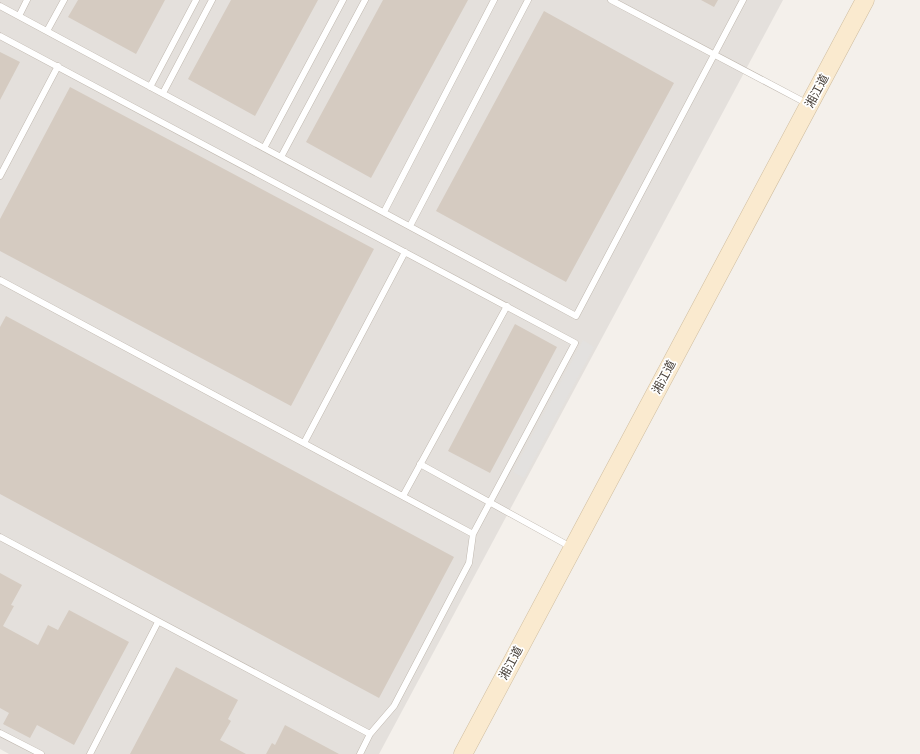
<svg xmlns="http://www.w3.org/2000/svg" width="920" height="754" font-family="Raleway,'Noto Sans SC',sans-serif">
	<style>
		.industrial { fill: #e4e0dc }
		.parking { fill: #e3e1df }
		.building { fill: #d5cbc1 }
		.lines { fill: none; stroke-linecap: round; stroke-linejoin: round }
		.lane-casing { stroke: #bfb7ae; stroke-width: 7 }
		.secondary-casing { stroke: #cfbd9f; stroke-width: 19 }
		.lane { stroke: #fff; stroke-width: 6 }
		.secondary { stroke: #faeacf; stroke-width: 18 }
		.labels { text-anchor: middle; stroke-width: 3.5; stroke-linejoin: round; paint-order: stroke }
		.street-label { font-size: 12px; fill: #484039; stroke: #fff }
	</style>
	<rect width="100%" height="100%" fill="#f4f0eb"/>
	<path class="industrial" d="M0 0H783L379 754H9L0 749Z"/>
	<path class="parking" d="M583 340 594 347 524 478 513 472Z"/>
	<path class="building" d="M78 0H165L136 54 68 17Z
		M231 0H318L255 116 188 79Z
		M383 0H468L371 178 306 142Z
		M701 0H718L714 7Z
		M544 11 674 83 566 282 436 211Z
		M0 52 20 62 0 100Z
		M70 87 374 249 291 406 0 251V219Z
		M6 316 454 557 379 698 0 494V327Z
		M515 324 557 347 490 473 448 451Z
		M0 573 22 585 11 605 14 606 3 626 38 645 48 625 58 630 69 610 129 642 74 745 37 725 30 738 3 724 9 713 0 708Z
		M176 667 238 700 228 719 231 721 220 740 246 754H130Z
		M285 725 339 754H266L272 743 275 745Z"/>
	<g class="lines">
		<g class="lane-casing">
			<path id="lane" d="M611 0 808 104
				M0 6 576 316 743 0
				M19 16 27 0
				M47 31 64 0
				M0 36 575 343 473 534 469 563 394 706 370 734 360 754
				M150 87 196 0
				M163 93 212 0
				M264 148 343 0
				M281 157 365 0
				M0 176 58 66
				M384 212 494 0
				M410 226 528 0
				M0 280 473 534
				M304 443 405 252
				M420 464 571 547
				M403 496 507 306
				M0 537 370 734
				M0 733 41 754
				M90 754 158 622"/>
		</g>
		<g class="secondary-casing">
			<path id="secondary" d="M463 754 865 0"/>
		</g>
		<use href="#lane" class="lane"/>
		<use href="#secondary" class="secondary"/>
	</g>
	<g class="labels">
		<g class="street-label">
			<text transform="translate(817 91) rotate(-62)" y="4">湘江道</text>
			<text transform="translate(664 377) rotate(-62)" y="4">湘江道</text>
			<text transform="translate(511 663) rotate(-62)" y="4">湘江道</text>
		</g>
	</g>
</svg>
